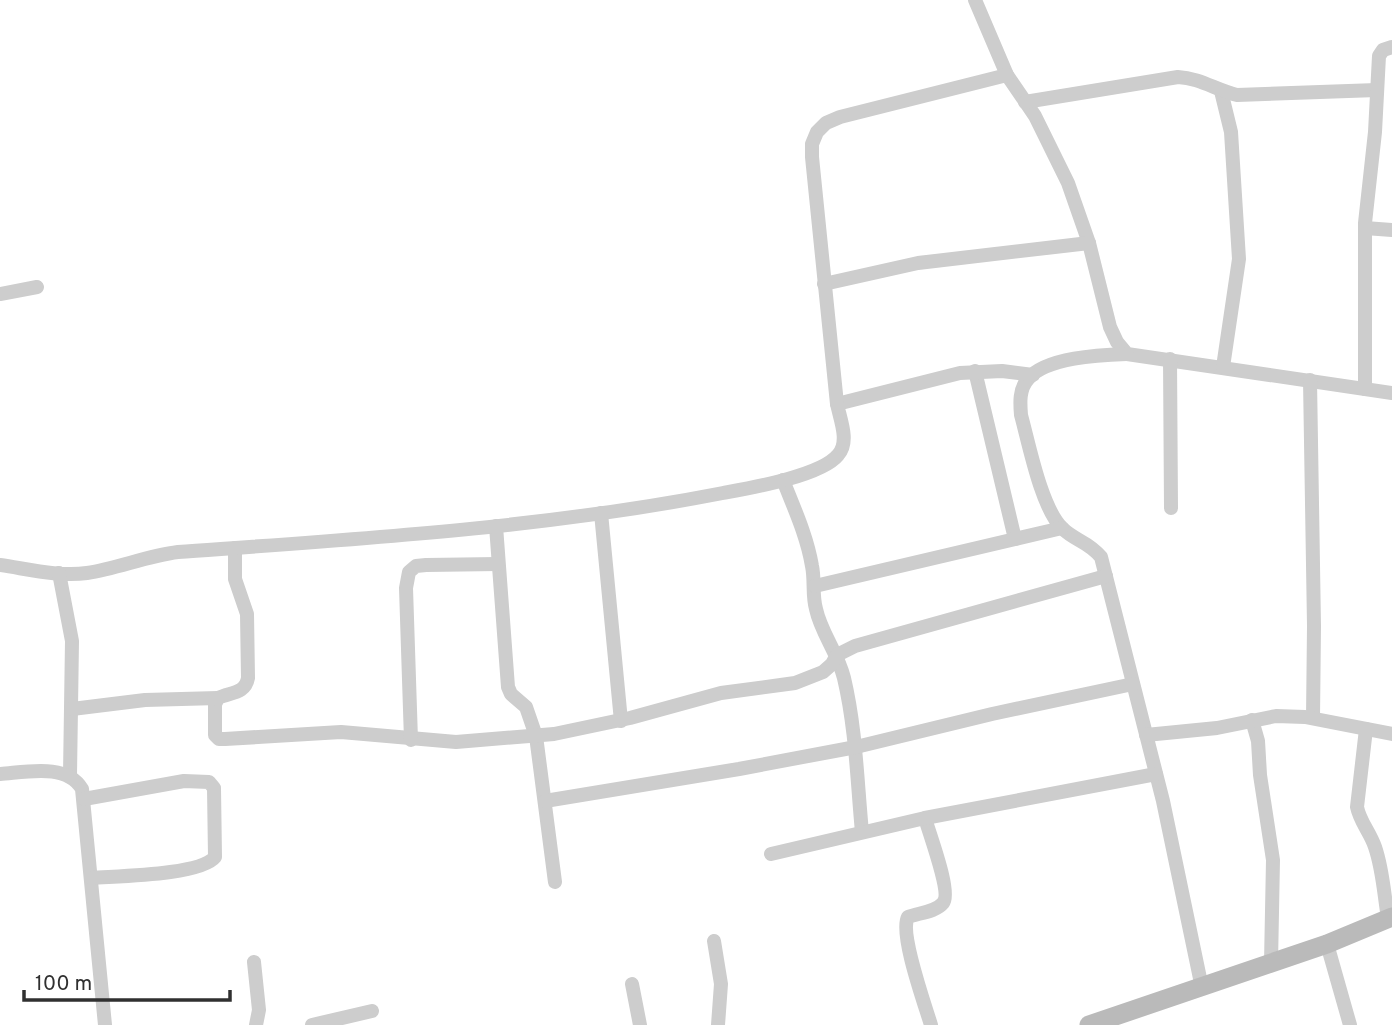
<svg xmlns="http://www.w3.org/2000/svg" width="1392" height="1025" viewBox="0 0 1392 1025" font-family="Overpass,sans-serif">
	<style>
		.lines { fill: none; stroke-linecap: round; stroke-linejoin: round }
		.street { stroke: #cdcdcd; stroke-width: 14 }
		.secondary { stroke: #bababa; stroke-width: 19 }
	</style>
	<rect width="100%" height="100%" fill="#fff"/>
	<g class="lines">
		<!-- street -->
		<g class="street">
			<path d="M 975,0 L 1007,75 L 1035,116 L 1068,183 L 1089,243 L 1110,327 L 1117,342 L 1127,354 L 1392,393"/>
			<path d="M 1221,91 L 1231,132 L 1239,259 L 1223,367"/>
			<path d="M 1025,102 L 1178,77 C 1200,78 1216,90 1237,95 L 1377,90"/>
			<path d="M 1365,228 L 1392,230"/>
			<path d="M 824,284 L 918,263 L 1089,243"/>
			<path d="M 0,294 L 37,287"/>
			<path d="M 1127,354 C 1101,355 1046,357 1028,379 C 1019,389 1020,403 1021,415 C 1029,444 1041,507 1062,528 C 1075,541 1088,541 1101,557 L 1163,801 L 1202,988"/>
			<path d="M 1170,359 L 1171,508"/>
			<path d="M 975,371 L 1015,539"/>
			<path d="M 1310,380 L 1314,626 L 1313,718"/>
			<path d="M 1365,389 L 1365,223 L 1375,132 L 1379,56 L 1383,50 L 1392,47"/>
			<path d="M 837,404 L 960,373 L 1002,371 L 1033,375"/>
			<path d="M 783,480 C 794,508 807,536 812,566 C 815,580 812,595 816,609 C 821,633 838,653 844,678 C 856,729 857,780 862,832"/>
			<path d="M 601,513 L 621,721"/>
			<path d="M 496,526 L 508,687 L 511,694 L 526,707 L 536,736 L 555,882"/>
			<path d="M 235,548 L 235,579 L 247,614 L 248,678 C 245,694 231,692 218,698 L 215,704 L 215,735 L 219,739 L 225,739 L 341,732 L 456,742 L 554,734 L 630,718 L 721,693 L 795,683 L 823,672 L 832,664 L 837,655 L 855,646 L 1106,576"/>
			<path d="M 0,565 C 28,569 59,577 87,573 C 118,568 147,556 178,552 C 360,539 543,528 723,493 C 750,488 821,476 838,455 C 850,442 840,419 837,404 L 812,157 L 812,144 L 817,132 L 826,123 L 840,117 L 1007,75"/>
			<path d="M 59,573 L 72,641 L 70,775"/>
			<path d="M 815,586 L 1062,528"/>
			<path d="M 72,709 L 145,700 L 218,698"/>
			<path d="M 1252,720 L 1258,741 L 1260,775 L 1273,860 L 1271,963"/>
			<path d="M 1366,729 L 1357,807 C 1360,822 1370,832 1375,847 C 1383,870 1384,895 1388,918"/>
			<path d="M 1146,735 L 1217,728 L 1276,716 L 1305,717 L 1392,734"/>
			<path d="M 411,740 L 406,588 L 409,572 L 416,566 L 426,565 L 498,564"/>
			<path d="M 0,774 C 27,772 67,763 82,789 L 105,1025"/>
			<path d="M 84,799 L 184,781 L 209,782 L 214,788 L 215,857 C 201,875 118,876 92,878"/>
			<path d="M 545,801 L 739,769 L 856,747 L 992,714 L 1133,684"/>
			<path d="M 925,818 C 929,833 952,893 943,903 C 936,912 918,913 908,917 C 899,933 925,1005 931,1025"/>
			<path d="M 771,854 L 925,818 L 1156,774"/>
			<path d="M 714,941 L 721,984 L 718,1025"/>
			<path d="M 1327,944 L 1350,1025"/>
			<path d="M 254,962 L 259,1010 L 256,1025"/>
			<path d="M 632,984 L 640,1025"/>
			<path d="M 312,1025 L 372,1011"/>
		</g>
		<!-- secondary -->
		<path class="secondary" d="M 1089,1025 L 1327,944 L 1392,917"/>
	</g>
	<!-- scale -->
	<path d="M24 990v10h206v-10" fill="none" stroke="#303030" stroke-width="3.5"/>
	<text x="35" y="990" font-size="21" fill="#303030" stroke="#ffffff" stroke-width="5" paint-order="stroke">100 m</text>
</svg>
